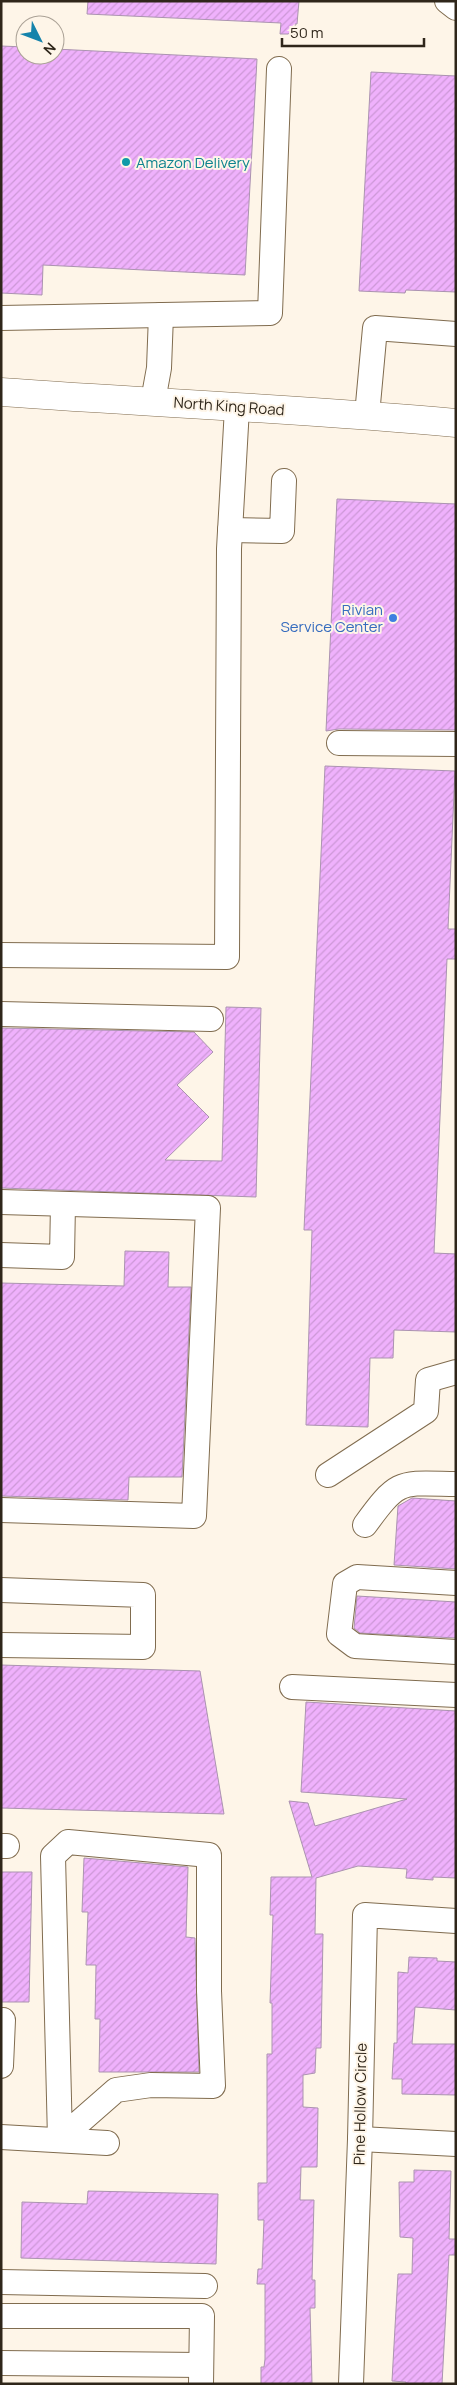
<svg xmlns="http://www.w3.org/2000/svg" width="457" height="2385" viewBox="0 0 457 2385" font-family="Manrope,sans-serif">
	<style>
		.building { fill: url(#building-hatch); stroke: #ab93b0 }
		.lines { fill: none; stroke-linecap: round; stroke-linejoin: round }
		.minor-casing { stroke: #806c4f; stroke-width: 26 }
		.major-casing { stroke: #806c4f; stroke-width: 29 }
		.minor { stroke: #fff; stroke-width: 24 }
		.major { stroke: #fff; stroke-width: 28 }
		.culture-dot { fill: #0f9aa8; stroke: #fef5e8; stroke-width: 2 }
		.shop-dot { fill: #3f7fe0; stroke: #fef5e8; stroke-width: 2 }
		.labels { text-anchor: middle; dominant-baseline: central; stroke-width: 4; stroke-linejoin: round; paint-order: stroke }
		.culture-label { font-size: 15px; fill: #0d838f; stroke: #fef5e8; text-anchor: start }
		.street-label { font-size: 15px; fill: #2f261a; stroke: #fef5e8 }
		.shop-label { font-size: 15px; fill: #366cbe; stroke: #fef5e8; text-anchor: end }
	</style>
	<defs>
		<pattern id="building-hatch" width="6" height="6" patternUnits="userSpaceOnUse" patternTransform="scale(1.25)"><rect width="6" height="6" fill="#efb1fc"/><path d="M-1 1l2-2M0 6l6-6M5 7l2-2" fill="none" stroke="#cd98d7"/></pattern>
	</defs>
	<rect width="100%" height="100%" fill="#fef5e8"/>
	<!-- building -->
	<g class="building">
		<path d="M 88,1 L 299,1 L 297,24 L 295,24 L 295,34 L 280,34 L 281,23 L 87,14 Z"/>
		<path d="M 1,46 L 25,47 L 25,55 L 55,55 L 55,49 L 257,59 L 245,275 L 43,265 L 42,295 L 1,293 Z"/>
		<path d="M 371,72 L 456,76 L 456,292 L 406,290 L 405,293 L 359,291 Z"/>
		<path d="M 337,499 L 456,504 L 456,730 L 339,729 L 326,731 Z"/>
		<path d="M 325,766 L 455,771 L 448,929 L 456,929 L 456,959 L 447,959 L 434,1253 L 456,1254 L 456,1332 L 394,1330 L 393,1358 L 370,1358 L 368,1427 L 306,1425 L 312,1230 L 304,1230 Z"/>
		<path d="M 226,1007 L 261,1008 L 256,1197 L 1,1188 L 1,1028 L 194,1032 L 213,1052 L 177,1085 L 209,1117 L 165,1160 L 222,1161 Z"/>
		<path d="M 125,1251 L 169,1252 L 168,1287 L 191,1287 L 182,1477 L 129,1477 L 128,1500 L 1,1496 L 1,1283 L 124,1286 Z"/>
		<path d="M 412,1498 L 456,1501 L 456,1569 L 394,1565 L 398,1506 Z"/>
		<path d="M 357,1596 L 456,1602 L 456,1638 L 360,1633 L 354,1628 Z"/>
		<path d="M 1,1665 L 200,1671 L 224,1814 L 1,1808 Z"/>
		<path d="M 306,1702 L 456,1711 L 456,1878 L 433,1877 L 433,1880 L 406,1878 L 407,1869 L 358,1866 L 316,1878 L 315,1934 L 323,1934 L 321,2048 L 316,2048 L 315,2073 L 303,2075 L 303,2107 L 318,2108 L 317,2167 L 301,2167 L 300,2200 L 314,2200 L 312,2280 L 315,2280 L 315,2308 L 310,2308 L 312,2383 L 261,2384 L 261,2367 L 264,2367 L 265,2359 L 265,2284 L 257,2284 L 258,2269 L 262,2269 L 264,2220 L 258,2220 L 258,2183 L 267,2183 L 267,2054 L 272,2054 L 272,2003 L 270,2003 L 273,1915 L 270,1915 L 271,1877 L 312,1877 L 289,1801 L 308,1803 L 315,1826 L 407,1799 L 301,1792 Z"/>
		<path d="M 84,1858 L 188,1867 L 186,1937 L 195,1938 L 199,2072 L 99,2072 L 100,2019 L 95,2019 L 96,1965 L 86,1965 L 88,1912 L 82,1912 Z"/>
		<path d="M 1,1872 L 32,1872 L 29,2002 L 1,2002 Z"/>
		<path d="M 409,1957 L 437,1958 L 437,1961 L 456,1962 L 456,2010 L 415,2007 L 412,2044 L 456,2044 L 456,2095 L 402,2094 L 402,2079 L 392,2079 L 394,2043 L 397,2043 L 398,1972 L 408,1973 Z"/>
		<path d="M 414,2170 L 451,2171 L 449,2239 L 456,2239 L 456,2255 L 449,2255 L 442,2384 L 406,2384 L 406,2382 L 392,2381 L 398,2274 L 412,2274 L 413,2238 L 400,2237 L 399,2182 L 414,2182 Z"/>
		<path d="M 88,2191 L 218,2194 L 216,2264 L 21,2258 L 22,2202 L 87,2204 Z"/>
	</g>
	<g class="lines">
		<defs>
			<g id="minor">
				<path d="M 447,1 L 456,8"/>
				<path d="M 1,318 L 270,313 L 279,69"/>
				<path d="M 153,401 L 159,368 L 161,315"/>
				<path d="M 367,415 L 375,328 L 456,334"/>
				<path d="M 230,530 L 282,531 L 284,481"/>
				<path d="M 339,743 L 456,744"/>
				<path d="M 1,955 L 227,957 L 229,549 L 237,408"/>
				<path d="M 1,1014 L 211,1019"/>
				<path d="M 1,1202 L 208,1208 L 194,1516 L 1,1510"/>
				<path d="M 1,1255 L 62,1257 L 63,1204"/>
				<path d="M 328,1475 L 426,1411 L 428,1380 L 456,1372"/>
				<path d="M 365,1525 C 399,1478 400,1483 456,1484"/>
				<path d="M 456,1583 L 357,1577 L 345,1584 L 339,1634 L 355,1646 L 456,1652"/>
				<path d="M 1,1590 L 143,1595 L 143,1647 L 1,1645"/>
				<path d="M 292,1687 L 456,1695"/>
				<path d="M 68,1842 L 209,1855 L 209,1991 L 213,2086 L 151,2085 L 116,2090 L 60,2139 L 53,1856 Z"/>
				<path d="M 1,1846 L 7,1846"/>
				<path d="M 1,2066 L 3,2020"/>
				<path d="M 1,2137 L 107,2143"/>
				<path d="M 360,2139 L 456,2144"/>
				<path d="M 1,2282 L 205,2286"/>
				<path d="M 1,2316 L 202,2316 L 201,2384"/>
				<path d="M 1,2363 L 201,2365"/>
				<path d="M 351,2384 L 360,2139 L 365,1915 L 456,1921"/>
			</g>
			<path id="major" d="M 1,392 C 153,403 305,409 456,423"/>
		</defs>
		<!-- minor casing -->
		<use href="#minor" class="minor-casing"/>
		<!-- major casing -->
		<use href="#major" class="major-casing"/>
		<!-- minor -->
		<use href="#minor" class="minor"/>
		<!-- major -->
		<use href="#major" class="major"/>
	</g>
	<!-- markers -->
	<circle class="culture-dot" cx="126" cy="162" r="5"/>
	<circle class="shop-dot" cx="393" cy="618" r="5"/>
	<g class="labels">
		<!-- culture labels -->
		<g class="culture-label">
			<text x="136" y="162">Amazon Delivery</text>
		</g>
		<!-- street labels -->
		<g class="street-label">
			<text transform="translate(229 406) rotate(4)">North King Road</text>
			<text transform="translate(360 2104) rotate(-89)">Pine Hollow Circle</text>
		</g>
		<!-- shop labels -->
		<g class="shop-label">
			<text x="383" y="609">Rivian<tspan x="383" dy="17">Service Center</tspan></text>
		</g>
	</g>
	<!-- border -->
	<rect width="457" height="2385" fill="none" stroke="#2f261a" stroke-width="5"/>
	<!-- north arrow -->
	<g transform="translate(40 40) rotate(132)"><circle r="24" fill="#fef5e8" stroke="#aba296"/>
	<path d="M0-4L9 19L0 12L-9 19Z" fill="#1583ab"/>
	<text y="-8" font-size="14" font-weight="bold" text-anchor="middle" fill="#2f261a">N</text>
	</g>
	<!-- scale -->
	<path d="M282 38v8h142v-8" fill="none" stroke="#2f261a" stroke-width="2.5"/>
	<text x="290" y="38" font-size="15" fill="#2f261a" stroke="#fef5e8" stroke-width="4" paint-order="stroke">50 m</text>
</svg>
